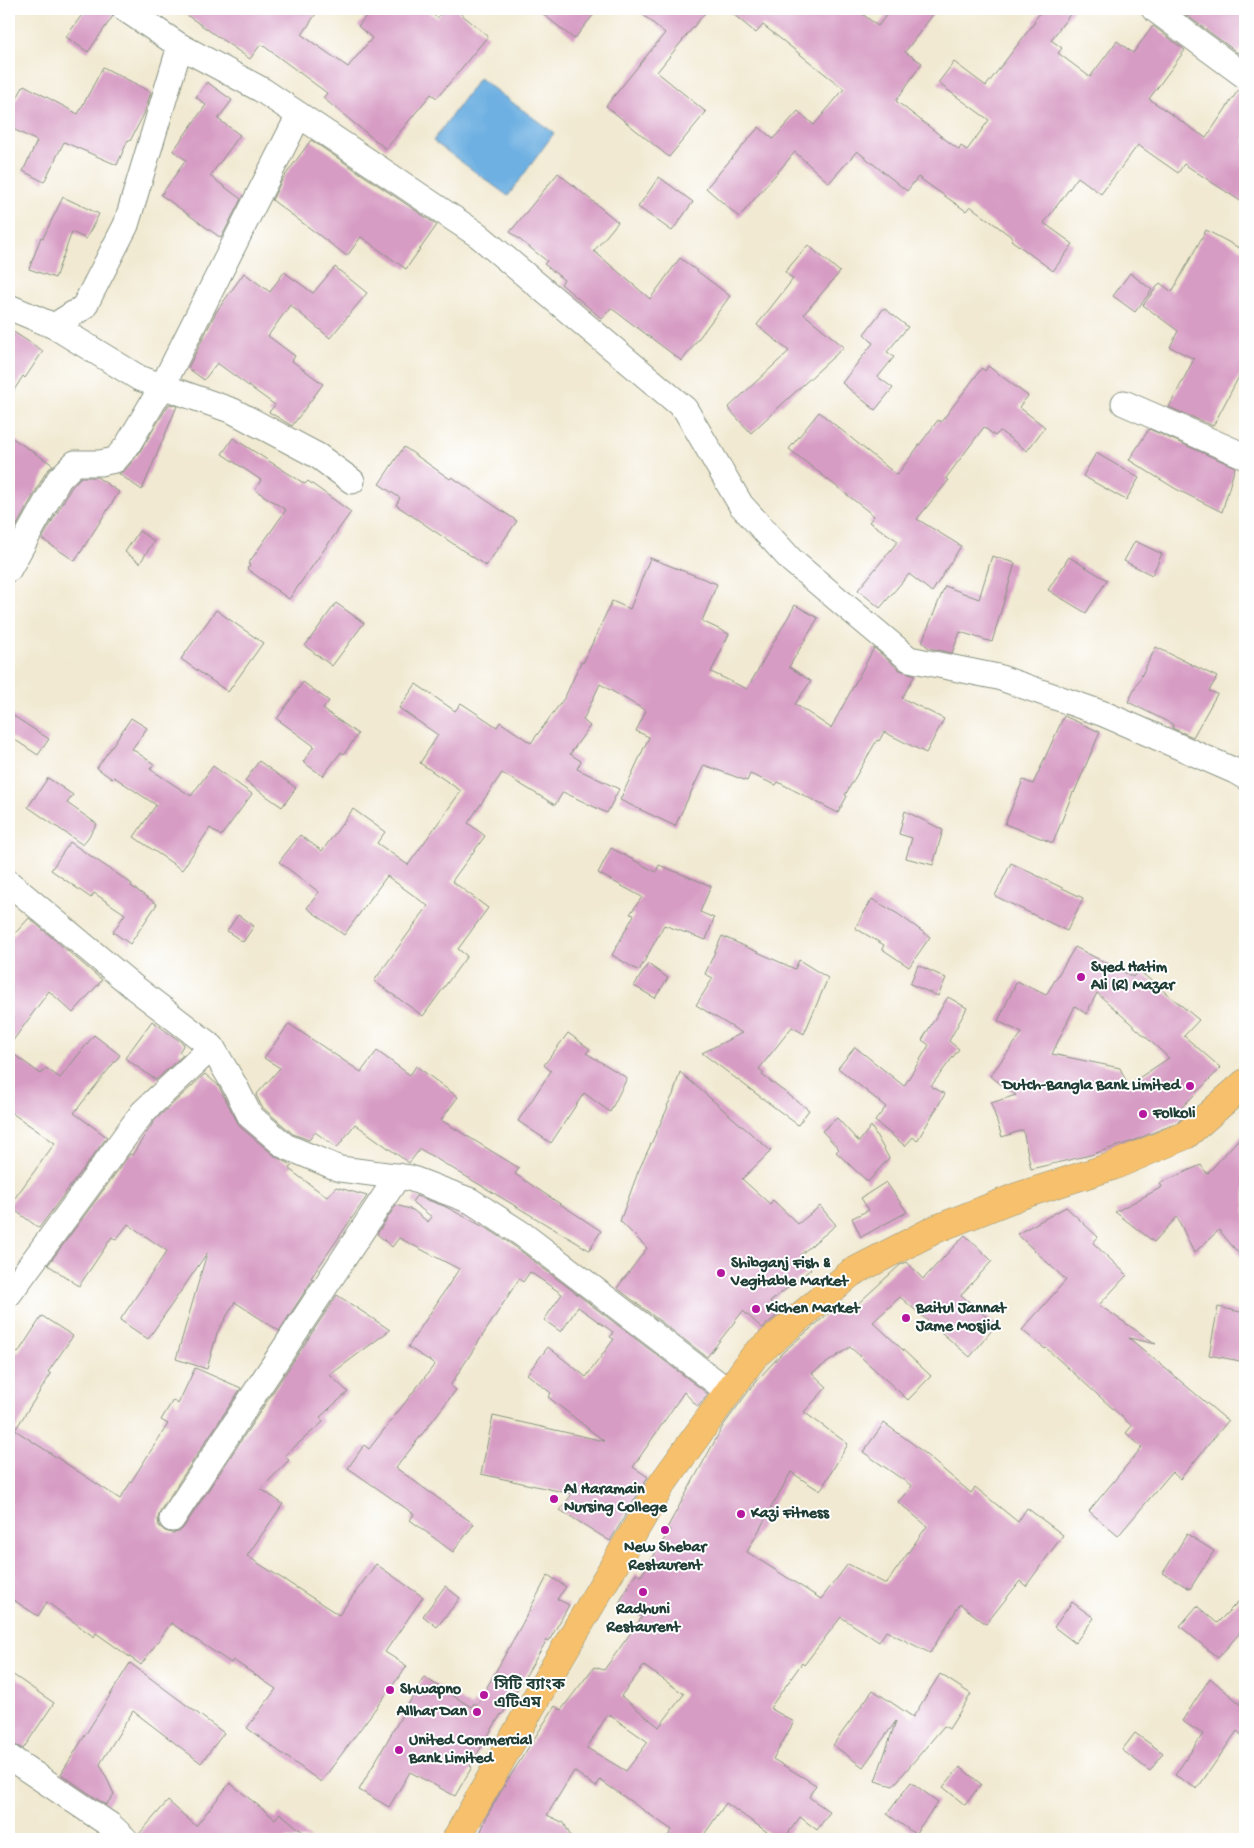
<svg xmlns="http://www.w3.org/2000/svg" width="1254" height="1848" viewBox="0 0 1254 1848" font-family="'Gochi Hand','Noto Sans Bengali',sans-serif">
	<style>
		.water { fill: #6eb0e2; stroke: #46768b }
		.building { fill: #d79cc4; fill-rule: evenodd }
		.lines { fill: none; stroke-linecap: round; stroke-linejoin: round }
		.minor-casing { stroke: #889382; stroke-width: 27 }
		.trunk-casing { stroke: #889382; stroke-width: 29 }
		.minor { stroke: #fff; stroke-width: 25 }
		.trunk { stroke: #f7c06c; stroke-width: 28 }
		.poi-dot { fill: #b5179e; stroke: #fff; stroke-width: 2 }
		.labels { text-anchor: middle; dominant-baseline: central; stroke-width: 4; stroke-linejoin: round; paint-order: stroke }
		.poi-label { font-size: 16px; font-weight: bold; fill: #1f3d34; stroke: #fff; text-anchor: start }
	</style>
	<rect width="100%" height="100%" fill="#fff"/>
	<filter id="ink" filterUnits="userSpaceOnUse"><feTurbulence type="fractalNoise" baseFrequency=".02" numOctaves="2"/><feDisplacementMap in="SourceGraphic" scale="10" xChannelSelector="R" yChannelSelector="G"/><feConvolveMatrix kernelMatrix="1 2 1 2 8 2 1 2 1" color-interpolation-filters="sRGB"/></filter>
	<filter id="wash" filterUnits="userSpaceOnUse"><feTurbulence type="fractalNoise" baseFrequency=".0096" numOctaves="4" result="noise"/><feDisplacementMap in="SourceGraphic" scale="20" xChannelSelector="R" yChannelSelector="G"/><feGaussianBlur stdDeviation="1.12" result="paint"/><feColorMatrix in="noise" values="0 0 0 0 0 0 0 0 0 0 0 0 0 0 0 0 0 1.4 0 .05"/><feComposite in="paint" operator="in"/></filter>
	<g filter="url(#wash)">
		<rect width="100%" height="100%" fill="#f1e9d1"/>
		<!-- water -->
		<path class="water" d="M 479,78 L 554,133 L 508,196 L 433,141 Z"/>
		<g id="blocks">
			<!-- building -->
			<g class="building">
				<path d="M 86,9 L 111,9 L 113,16 L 88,52 L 66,37 Z"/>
				<path d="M 178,9 L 319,9 L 302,35 L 348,67 L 372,38 L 358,26 L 372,9 L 426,9 L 437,18 L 444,9 L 455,9 L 488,36 L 437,98 L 431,94 L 386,149 L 323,98 L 327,93 L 261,44 L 250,59 Z"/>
				<path d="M 537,9 L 598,9 L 574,39 Z"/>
				<path d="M 636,9 L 708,9 L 657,72 L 706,112 L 669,157 L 606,106 L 665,33 Z"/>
				<path d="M 727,9 L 856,9 L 878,26 L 891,9 L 937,9 L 905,52 L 922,63 L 896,101 L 959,150 L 961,146 L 967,150 L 989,120 L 938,83 L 954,62 L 986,86 L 1035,22 L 1034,21 L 1043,9 L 1074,9 L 1051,40 L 1062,48 L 1058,53 L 1090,77 L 1117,41 L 1133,53 L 1153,26 L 1185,50 L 1149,99 L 1206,138 L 1239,89 L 1245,90 L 1245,204 L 1184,164 L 1178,173 L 1138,145 L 1101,194 L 1078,177 L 1044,223 L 1073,244 L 1053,271 L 1011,240 L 1013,238 L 970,206 L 966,211 L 918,177 L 907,191 L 857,151 L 829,183 L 795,152 L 739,217 L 706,188 L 759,127 L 773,139 L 798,111 L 814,125 L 844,89 L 763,25 L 756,33 Z"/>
				<path d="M 1178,9 L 1245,9 L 1245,43 L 1238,53 Z"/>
				<path d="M 103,67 L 151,92 L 144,114 L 130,141 L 128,140 L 117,165 L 64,142 L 44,182 L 23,171 L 37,141 L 9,127 L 9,113 L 24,85 L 78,114 Z"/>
				<path d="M 207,82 L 232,100 L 218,119 L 240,135 L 210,176 L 241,199 L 221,238 L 161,195 L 186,160 L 173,151 L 206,105 L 196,97 Z"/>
				<path d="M 311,140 L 437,225 L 406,269 L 361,237 L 347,256 L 272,200 L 282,180 Z"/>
				<path d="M 558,173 L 618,222 L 594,251 L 650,299 L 680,258 L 730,296 L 682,361 L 611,308 L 602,319 L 561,284 L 564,280 L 544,264 L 547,261 L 510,232 Z"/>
				<path d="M 659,177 L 693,202 L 672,231 L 638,207 Z"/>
				<path d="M 63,197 L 99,214 L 86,239 L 72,232 L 55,278 L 29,269 L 41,237 L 43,238 Z"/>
				<path d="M 1206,230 L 1245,251 L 1245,365 L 1213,426 L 1169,407 L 1194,359 L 1170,347 L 1178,331 L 1143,305 L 1160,283 L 1172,292 Z"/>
				<path d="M 808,245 L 840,272 L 804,314 L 844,347 L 751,433 L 728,408 L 789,351 L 757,325 L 793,279 L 785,272 Z"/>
				<path d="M 335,267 L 367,293 L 330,338 L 290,305 L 268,336 L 295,356 L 292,361 L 323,384 L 292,426 L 269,412 L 275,405 L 217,363 L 204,380 L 188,368 L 216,312 L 244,273 L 270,292 L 284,272 L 313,293 Z"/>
				<path d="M 1130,273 L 1152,290 L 1135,312 L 1113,296 Z"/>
				<path d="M 884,308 L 908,327 L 887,352 L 894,357 L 878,377 L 893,388 L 875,410 L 842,383 L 873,343 L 864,334 Z"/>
				<path d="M 9,329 L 43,351 L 25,378 L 23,376 L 9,398 Z"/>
				<path d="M 988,366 L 1028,396 L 1019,407 L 1045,427 L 1027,451 L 1000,431 L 995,436 L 984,427 L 946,478 L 949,480 L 917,519 L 961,546 L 932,592 L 909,574 L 880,608 L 858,590 L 898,541 L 869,522 L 874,516 L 789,449 L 819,412 L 897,475 L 938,420 L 941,422 L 982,368 L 985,371 Z"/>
				<path d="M 169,404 L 177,406 L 142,490 L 119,474 L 126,469 L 139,453 Z"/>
				<path d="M 1149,429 L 1235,467 L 1222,512 L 1176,489 L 1129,460 Z"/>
				<path d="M 9,436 L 53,465 L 46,472 L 9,540 Z"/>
				<path d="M 233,438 L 305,484 L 308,481 L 351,512 L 289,599 L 247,569 L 250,565 L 248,564 L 286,510 L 255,490 L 261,480 L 222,454 Z"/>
				<path d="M 404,447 L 450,479 L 452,477 L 517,521 L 486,566 L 396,505 L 400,498 L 379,484 Z"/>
				<path d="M 1096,453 L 1139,478 L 1126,500 L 1083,476 Z"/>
				<path d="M 81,477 L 97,477 L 119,492 L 75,561 L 42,539 L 71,488 Z"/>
				<path d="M 139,531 L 154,541 L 140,563 L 125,552 Z"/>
				<path d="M 1135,541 L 1162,554 L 1152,575 L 1124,561 Z"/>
				<path d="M 992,556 L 1015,563 L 992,642 L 960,632 L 952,653 L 929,648 L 922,642 L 945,586 L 979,599 Z"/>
				<path d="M 1069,557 L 1107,580 L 1086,613 L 1048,590 Z"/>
				<path d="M 650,558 L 717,584 L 702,621 L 729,634 L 711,672 L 747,689 L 795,605 L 818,618 L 789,667 L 811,681 L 795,704 L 831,728 L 874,648 L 900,670 L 915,675 L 902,698 L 944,719 L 926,753 L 884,732 L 879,741 L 877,740 L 845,795 L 847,796 L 838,813 L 778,782 L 776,785 L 750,774 L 747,781 L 704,765 L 675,826 L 620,800 L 649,737 L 636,731 L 646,711 L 600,684 L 583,720 L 590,726 L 570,754 L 581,761 L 577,769 L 619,789 L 607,813 L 563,792 L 555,805 L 502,773 L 468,823 L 485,836 L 452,881 L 488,908 L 458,949 L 467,956 L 423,1016 L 374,981 L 428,906 L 387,876 L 344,935 L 307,908 L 319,892 L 279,862 L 300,835 L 322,851 L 353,809 L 385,832 L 377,843 L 408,865 L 461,791 L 420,763 L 438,735 L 399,708 L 416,684 L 455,711 L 461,703 L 497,727 L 500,722 L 531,743 L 565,697 L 581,662 L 583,663 L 612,601 L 630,609 Z"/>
				<path d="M 336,603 L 364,623 L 332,666 L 305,646 Z"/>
				<path d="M 216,610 L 263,643 L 228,692 L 181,659 Z"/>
				<path d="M 1156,647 L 1217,677 L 1209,691 L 1217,694 L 1193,737 L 1172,728 L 1174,725 L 1128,702 Z"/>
				<path d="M 303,682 L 329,701 L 323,709 L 358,734 L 344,754 L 341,752 L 323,776 L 303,762 L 314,746 L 277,719 Z"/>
				<path d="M 9,713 L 49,739 L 38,755 L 9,736 Z"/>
				<path d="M 1064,716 L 1100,732 L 1074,793 L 1073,792 L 1053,843 L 1005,824 L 1023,780 L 1033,784 Z"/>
				<path d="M 131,718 L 147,728 L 132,749 L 154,764 L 150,769 L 191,796 L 213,766 L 252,794 L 221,836 L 210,828 L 182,870 L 134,837 L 156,805 L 114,777 L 112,779 L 97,768 Z"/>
				<path d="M 259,761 L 296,788 L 282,807 L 245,781 Z"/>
				<path d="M 48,778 L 73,795 L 67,803 L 97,824 L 83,845 L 28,807 Z"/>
				<path d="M 905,811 L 943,830 L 933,865 L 906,858 L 912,838 L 899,834 Z"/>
				<path d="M 70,842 L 132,884 L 131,886 L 157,904 L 130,944 L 113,932 L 125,914 L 94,893 L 91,898 L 51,870 Z"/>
				<path d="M 611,848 L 656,872 L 659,865 L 711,886 L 700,912 L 714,918 L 706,940 L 664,925 L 639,971 L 612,955 L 634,915 L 630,914 L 642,897 L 598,873 Z"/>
				<path d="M 1011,863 L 1083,898 L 1067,931 L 995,896 Z"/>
				<path d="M 872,899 L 898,914 L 930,937 L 909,967 L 882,949 L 884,945 L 855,928 Z"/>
				<path d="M 238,915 L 254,926 L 243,942 L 227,931 Z"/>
				<path d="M 29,918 L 102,980 L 73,1013 L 49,991 L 9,1046 L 9,940 Z"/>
				<path d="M 722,936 L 795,969 L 799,960 L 828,978 L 804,1034 L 792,1027 L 759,1069 L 764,1073 L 762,1075 L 809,1110 L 798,1125 L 702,1053 L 742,1033 L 696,1005 L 713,978 L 705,974 Z"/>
				<path d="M 1075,947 L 1133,977 L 1138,970 L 1199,1020 L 1184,1036 L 1221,1068 L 1178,1111 L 1182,1118 L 1178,1122 L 1133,1141 L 1090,1155 L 1031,1169 L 1023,1130 L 1002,1137 L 991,1103 L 1016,1095 L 990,1076 L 1022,1033 L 998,1021 L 1017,981 L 1046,995 ZM 1097,993 L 1169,1058 L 1128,1085 L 1120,1068 L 1052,1054 L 1075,1006 L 1086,1014 Z"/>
				<path d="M 648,964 L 668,978 L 655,998 L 634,986 Z"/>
				<path d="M 918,965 L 946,978 L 938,996 L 910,984 Z"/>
				<path d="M 948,997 L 967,1008 L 949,1041 L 959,1049 L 931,1086 L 945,1094 L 917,1141 L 913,1137 L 905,1146 L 875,1121 L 886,1107 L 838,1068 L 855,1047 L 904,1086 L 929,1045 L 922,1040 Z"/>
				<path d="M 152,1021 L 184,1044 L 179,1052 L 183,1055 L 156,1080 L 125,1058 Z"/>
				<path d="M 289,1024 L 361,1072 L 377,1051 L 410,1075 L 416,1066 L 458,1097 L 441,1120 L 519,1168 L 515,1174 L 601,1231 L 589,1250 L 420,1149 L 409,1163 L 355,1124 L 337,1148 L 315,1132 L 309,1140 L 293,1134 L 262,1107 L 256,1095 L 280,1068 L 264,1058 Z"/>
				<path d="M 568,1033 L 590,1049 L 586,1053 L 627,1078 L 610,1112 L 584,1093 L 551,1143 L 518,1121 L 551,1071 L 544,1065 Z"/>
				<path d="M 94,1035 L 120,1055 L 74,1113 L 107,1137 L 39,1228 L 9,1206 L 55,1143 L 9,1111 L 9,1051 L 41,1074 L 46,1068 L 60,1078 Z"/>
				<path d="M 680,1072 L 771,1151 L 742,1179 L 770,1204 L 773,1200 L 798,1224 L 820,1206 L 836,1225 L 800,1255 L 811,1269 L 770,1302 L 781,1312 L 762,1328 L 743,1311 L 707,1357 L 617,1288 L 647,1248 L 620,1221 L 638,1172 L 668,1107 L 667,1106 L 673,1095 Z"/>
				<path d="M 205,1074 L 218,1085 L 240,1127 L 276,1157 L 292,1165 L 289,1169 L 327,1197 L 336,1187 L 367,1196 L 311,1278 L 313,1279 L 279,1331 L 235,1302 L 217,1333 L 207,1369 L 176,1359 L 207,1253 L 148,1339 L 120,1320 L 167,1251 L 128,1224 L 116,1240 L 112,1237 L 79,1286 L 48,1265 L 130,1154 L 132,1155 L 155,1120 Z"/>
				<path d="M 837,1118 L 859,1142 L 871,1126 L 889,1158 L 868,1182 L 836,1152 L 839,1149 L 822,1131 Z"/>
				<path d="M 1245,1132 L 1245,1261 L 1219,1230 L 1194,1253 L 1177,1217 L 1154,1242 L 1115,1212 L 1162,1187 L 1160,1183 L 1201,1165 L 1207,1174 Z"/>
				<path d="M 886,1182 L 907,1212 L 861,1237 L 852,1218 L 869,1210 L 861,1198 Z"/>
				<path d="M 416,1196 L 444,1206 L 488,1229 L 514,1246 L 708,1394 L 698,1407 L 684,1392 L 633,1467 L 648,1477 L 610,1541 L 560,1510 L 572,1494 L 481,1474 L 493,1416 L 604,1441 L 548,1397 L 551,1393 L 527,1374 L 548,1347 L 586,1377 L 614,1339 L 610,1337 L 613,1332 L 578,1307 L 561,1332 L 544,1320 L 562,1294 L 530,1272 L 523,1282 L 519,1279 L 450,1386 L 456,1390 L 396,1468 L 474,1524 L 453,1552 L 410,1520 L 414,1514 L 348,1468 L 364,1445 L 369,1449 L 435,1364 L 408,1347 L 459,1269 L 399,1238 L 392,1247 L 377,1234 L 396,1205 L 413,1210 L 428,1222 L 432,1217 L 412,1202 Z"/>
				<path d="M 1066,1207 L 1098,1237 L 1093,1243 L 1127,1275 L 1099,1305 L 1156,1344 L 1129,1338 L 1228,1421 L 1180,1479 L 1172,1472 L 1118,1536 L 1089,1511 L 1142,1447 L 1126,1433 L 1132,1426 L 1046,1348 L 1045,1349 L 1022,1330 L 1066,1280 L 1017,1234 Z"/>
				<path d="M 965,1235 L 992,1261 L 961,1295 L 996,1325 L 970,1357 L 900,1297 L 873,1322 L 931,1376 L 908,1400 L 850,1347 L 812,1373 L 827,1387 L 804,1412 L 848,1444 L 820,1491 L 791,1472 L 747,1552 L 821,1599 L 848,1564 L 886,1584 L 927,1526 L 898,1502 L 912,1486 L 863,1452 L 884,1423 L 912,1443 L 971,1493 L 975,1487 L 1018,1522 L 1027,1508 L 1063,1535 L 1026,1586 L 1020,1581 L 986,1624 L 960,1604 L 930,1653 L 886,1631 L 879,1642 L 841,1617 L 804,1665 L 802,1663 L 770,1708 L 794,1722 L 773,1759 L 816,1785 L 809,1797 L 830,1812 L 817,1830 L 800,1817 L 784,1839 L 777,1839 L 726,1803 L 701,1839 L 666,1839 L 672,1830 L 600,1780 L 596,1787 L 574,1771 L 547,1815 L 564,1823 L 572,1839 L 478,1839 L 487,1816 L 507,1781 L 555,1706 L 561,1710 L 594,1667 L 604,1670 L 642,1617 L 619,1603 L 636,1573 L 641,1576 L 670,1530 L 667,1528 L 723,1426 L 759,1377 L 760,1377 L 783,1352 L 829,1313 L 843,1303 L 851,1310 L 900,1265 L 907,1262 L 923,1279 ZM 644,1666 L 684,1694 L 659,1727 L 621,1696 ZM 608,1714 L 648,1742 L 626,1771 L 587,1748 Z"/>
				<path d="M 337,1295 L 390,1330 L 330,1375 L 348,1392 L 320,1417 L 323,1422 L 284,1456 L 289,1460 L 261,1489 L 283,1504 L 247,1556 L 339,1615 L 376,1564 L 423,1597 L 385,1652 L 407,1666 L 321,1782 L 247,1728 L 276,1689 L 233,1660 L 231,1663 L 171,1623 L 141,1665 L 96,1633 L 94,1637 L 47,1602 L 38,1616 L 9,1597 L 9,1347 L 18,1353 L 42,1316 L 73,1336 L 48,1372 L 51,1374 L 15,1430 L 120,1499 L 168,1424 L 161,1420 L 173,1400 L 178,1404 L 195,1368 L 241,1388 L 160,1511 L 158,1519 L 159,1526 L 165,1531 L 172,1533 L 179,1532 L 184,1527 Z"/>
				<path d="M 1218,1307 L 1245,1313 L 1245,1362 L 1209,1355 Z"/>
				<path d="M 1187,1534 L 1214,1551 L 1190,1589 L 1163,1573 Z"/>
				<path d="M 548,1575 L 566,1587 L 557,1599 L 569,1605 L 549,1641 L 547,1640 L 502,1715 L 501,1714 L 470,1766 L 472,1767 L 455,1796 L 410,1772 L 389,1807 L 359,1790 L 424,1677 L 471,1707 L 474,1703 L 477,1705 L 521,1626 Z"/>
				<path d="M 445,1586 L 460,1598 L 437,1627 L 423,1616 Z"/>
				<path d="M 1245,1595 L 1245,1627 L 1218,1658 L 1180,1626 L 1197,1606 L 1217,1623 Z"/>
				<path d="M 1072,1602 L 1094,1618 L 1075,1643 L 1054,1627 Z"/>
				<path d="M 130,1663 L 224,1733 L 201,1763 L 133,1711 L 100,1764 L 114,1794 L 106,1805 L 61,1774 Z"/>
				<path d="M 9,1672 L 54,1703 L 23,1749 L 9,1742 Z"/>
				<path d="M 940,1674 L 971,1694 L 949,1729 L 944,1726 L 893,1786 L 875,1781 L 896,1721 L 863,1767 L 833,1745 L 873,1690 L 913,1717 Z"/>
				<path d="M 1210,1678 L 1245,1708 L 1245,1738 L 1237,1731 L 1197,1789 L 1175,1775 L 1203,1734 L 1182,1721 Z"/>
				<path d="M 1135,1733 L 1163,1753 L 1150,1771 L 1122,1750 Z"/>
				<path d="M 960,1767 L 981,1784 L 965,1805 L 943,1787 Z"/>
				<path d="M 911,1782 L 938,1802 L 915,1834 L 887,1814 Z"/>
				<path d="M 230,1783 L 275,1819 L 280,1813 L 311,1839 L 139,1839 L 139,1834 L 168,1801 L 196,1826 Z"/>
			</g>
		</g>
	</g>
	<g filter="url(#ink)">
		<use href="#blocks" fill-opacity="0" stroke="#889382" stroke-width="1"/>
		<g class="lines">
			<defs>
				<g id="minor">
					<path d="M 125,9 L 180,46 L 262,90 L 478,235 L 685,409 L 741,505 L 792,561 L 909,659 L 998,677 L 1104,714 L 1235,771 L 1245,777"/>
					<path d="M 1154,9 L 1245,76"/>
					<path d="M 9,307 L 54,326 L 139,378 L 233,411 L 318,456 L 352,481"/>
					<path d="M 54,326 L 84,307 L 126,225 L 180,46"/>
					<path d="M 1124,403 L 1245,456"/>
					<path d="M 9,569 L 59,479 L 75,463 L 100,463 L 115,460 L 127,446 L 162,387 L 299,115"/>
					<path d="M 9,883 L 135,988 L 212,1047 L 235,1086 L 250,1116 L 285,1146 L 340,1169 L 410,1178 L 471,1201 L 522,1234 L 729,1392"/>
					<path d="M 9,1294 L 143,1112 L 212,1047"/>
					<path d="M 172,1519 L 398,1176"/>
					<path d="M 9,1757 L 110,1825 L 125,1839"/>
				</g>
				<path id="trunk" d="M 456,1839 L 543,1686 L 662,1484 L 755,1355 L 851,1273 L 936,1229 L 1019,1196 L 1113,1166 L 1186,1135 L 1245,1083"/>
			</defs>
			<!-- minor casing -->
			<use href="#minor" class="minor-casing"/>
			<!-- trunk casing -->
			<use href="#trunk" class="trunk-casing"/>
			<!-- minor -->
			<use href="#minor" class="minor"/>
			<!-- trunk -->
			<use href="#trunk" class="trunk"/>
		</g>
	</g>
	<!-- markers -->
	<g class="poi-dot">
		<circle cx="1081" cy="977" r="5"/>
		<circle cx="1190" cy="1086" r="5"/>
		<circle cx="1143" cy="1114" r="5"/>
		<circle cx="721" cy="1273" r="5"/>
		<circle cx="756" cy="1309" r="5"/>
		<circle cx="906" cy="1318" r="5"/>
		<circle cx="554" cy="1499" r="5"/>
		<circle cx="741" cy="1514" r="5"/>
		<circle cx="665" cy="1530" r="5"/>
		<circle cx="643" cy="1592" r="5"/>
		<circle cx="390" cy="1690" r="5"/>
		<circle cx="484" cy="1695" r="5"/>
		<circle cx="477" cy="1712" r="5"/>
		<circle cx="399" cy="1750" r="5"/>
	</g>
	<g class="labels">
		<!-- poi labels -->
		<g class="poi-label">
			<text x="1091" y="968">Syed Hatim<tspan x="1091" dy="18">Ali (R) Mazar</tspan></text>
			<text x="1180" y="1086" text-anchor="end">Dutch-Bangla Bank Limited</text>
			<text x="1153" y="1114">Folkoli</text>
			<text x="731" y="1264">Shibganj Fish &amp;<tspan x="731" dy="18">Vegitable Market</tspan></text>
			<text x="766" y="1309">Kichen Market</text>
			<text x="916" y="1309">Baitul Jannat<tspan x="916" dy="18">Jame Mosjid</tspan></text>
			<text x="564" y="1490">Al Haramain<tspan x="564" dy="18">Nursing College</tspan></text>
			<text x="751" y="1514">Kazi Fitness</text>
			<text x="665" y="1548" text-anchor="middle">New Shebar<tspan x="665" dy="18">Restaurent</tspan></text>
			<text x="643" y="1610" text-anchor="middle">Radhuni<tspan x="643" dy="18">Restaurent</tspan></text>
			<text x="494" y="1686">সিটি ব্যাংক<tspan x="494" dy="18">এটিএম</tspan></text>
			<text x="400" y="1690">Shwapno</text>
			<text x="467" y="1712" text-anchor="end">Allhar Dan</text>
			<text x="409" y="1741">United Commercial<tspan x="409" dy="18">Bank Limited</tspan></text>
		</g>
	</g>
	<!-- margin -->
	<rect width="1254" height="1848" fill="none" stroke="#fff" stroke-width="30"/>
</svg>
